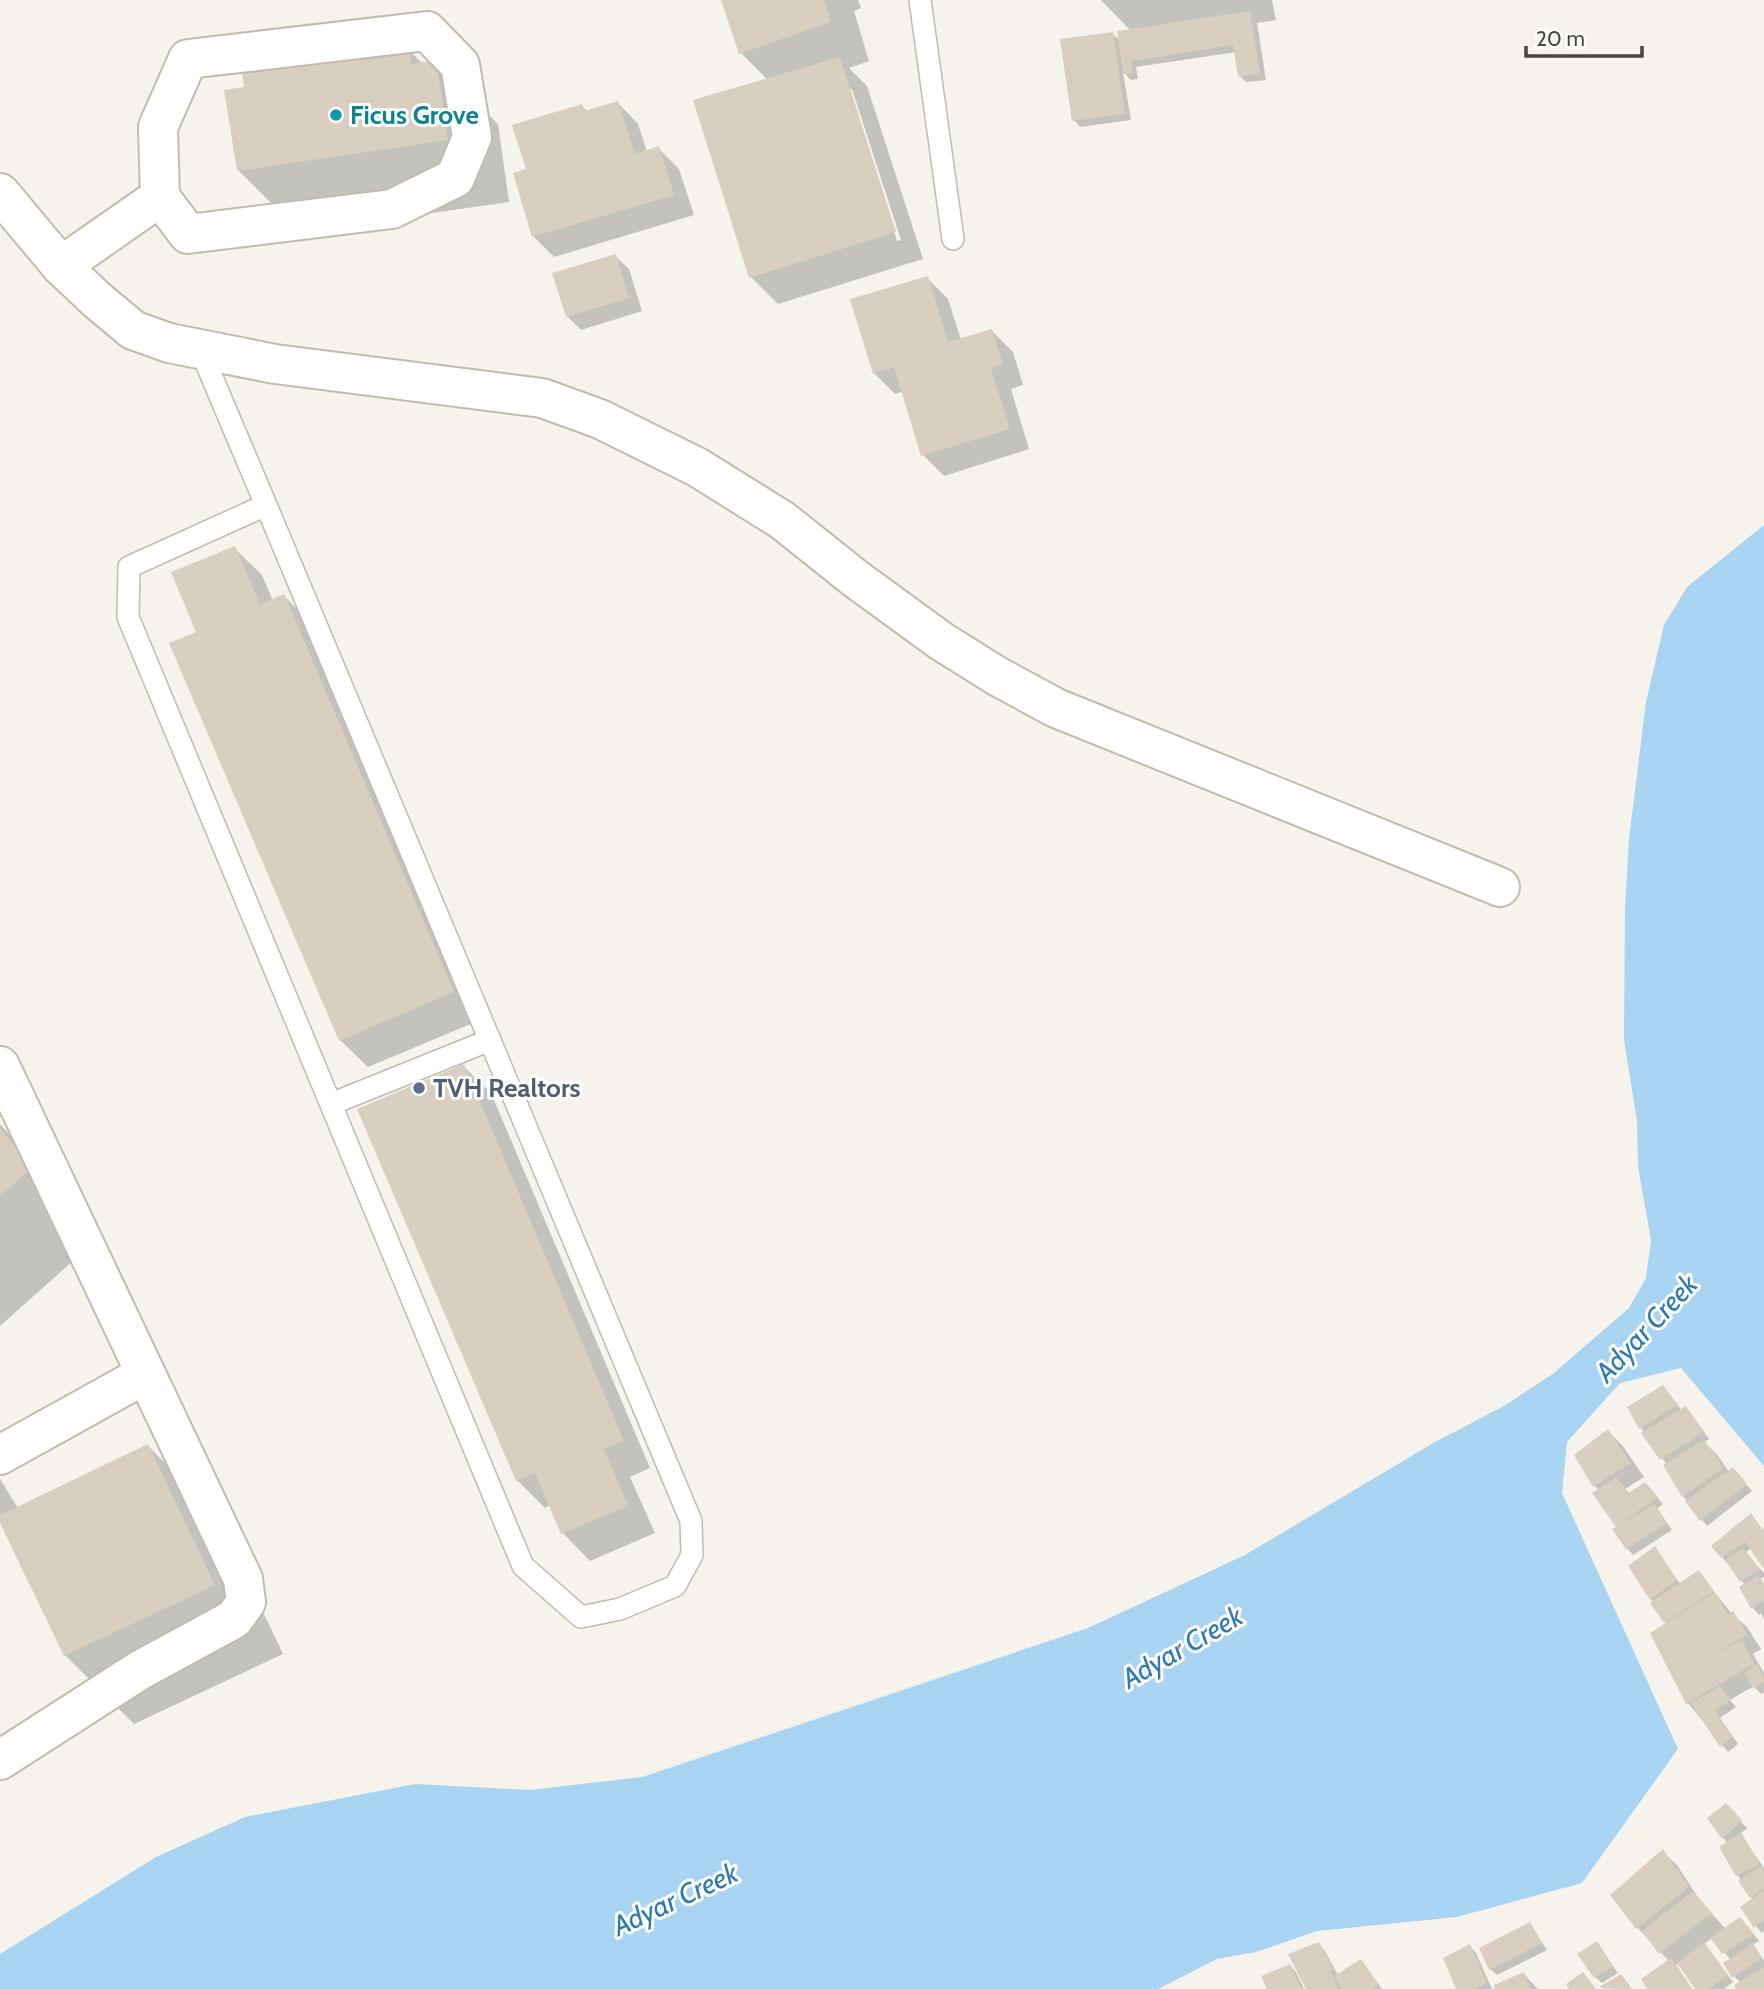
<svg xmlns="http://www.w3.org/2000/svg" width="1764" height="1989" viewBox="0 0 1764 1989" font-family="Cabin,sans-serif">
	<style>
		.water { fill: #a9d4f2 }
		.shadow { fill: #0003; fill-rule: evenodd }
		.building { fill: #d8cfc1 }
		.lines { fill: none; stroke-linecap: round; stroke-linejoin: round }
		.service-casing { stroke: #c2bbae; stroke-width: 24 }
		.minor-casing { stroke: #c2bbae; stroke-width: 42 }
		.service { stroke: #fff; stroke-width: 21 }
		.minor { stroke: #fff; stroke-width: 38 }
		.culture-dot { fill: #0f9aa8; stroke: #fff; stroke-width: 2.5 }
		.service-dot { fill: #5c6f8a; stroke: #fff; stroke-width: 2.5 }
		.labels { text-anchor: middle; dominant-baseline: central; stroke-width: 6; stroke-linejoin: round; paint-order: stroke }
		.culture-label { font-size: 26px; font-weight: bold; fill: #0d838f; stroke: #fff; text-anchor: start }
		.service-label { font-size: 26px; font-weight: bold; fill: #4e5e75; stroke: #fff; text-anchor: start }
		.water-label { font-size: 28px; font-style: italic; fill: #2e7ab2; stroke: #fff }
	</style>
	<rect width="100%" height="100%" fill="#f6f3ec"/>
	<!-- water -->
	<path class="water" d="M 1764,525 L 1764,1466 L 1681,1368 L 1620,1383 L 1567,1442 L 1562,1493 L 1678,1749 L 1582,1883 L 1457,1917 L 1317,1931 L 1256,1952 L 1217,1959 L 1158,1989 L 0,1989 L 0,1954 L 156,1857 L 245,1817 L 415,1784 L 530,1790 L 642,1777 L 1088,1628 L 1245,1555 L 1435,1442 L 1504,1406 L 1554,1373 L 1629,1308 L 1646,1278 L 1651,1240 L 1638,1167 L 1637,1121 L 1624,1040 L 1625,909 L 1629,839 L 1646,702 L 1664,625 L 1687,587 Z"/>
	<!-- shadow -->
	<g class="shadow">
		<path d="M 723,0 L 858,0 L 861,8 L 854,11 L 869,61 L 849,68 L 867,86 L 923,259 L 778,304 L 751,277 L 768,80 L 741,53 ZM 848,89 L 852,89 L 901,240 L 897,241 Z"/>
		<path d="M 1101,0 L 1272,0 L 1276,20 L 1257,23 L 1266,80 L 1246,82 L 1240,76 L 1236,52 L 1136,67 L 1138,79 L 1131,80 L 1123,72 L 1131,120 L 1080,127 L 1074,120 L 1112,33 L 1120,41 L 1131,31 Z"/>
		<path d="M 409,50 L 423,64 L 435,62 L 498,124 L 509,202 L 300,232 L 238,170 Z"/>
		<path d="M 618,103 L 638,124 L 647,152 L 658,148 L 679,169 L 694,215 L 554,257 L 533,236 L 528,170 L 582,106 L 588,112 Z"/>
		<path d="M 615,256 L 629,269 L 642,311 L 581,330 L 567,316 Z"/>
		<path d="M 927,278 L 948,299 L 961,340 L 992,331 L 1013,352 L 1023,385 L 1011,389 L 1029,449 L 944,476 L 923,455 L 904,391 L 895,394 L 874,373 Z"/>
		<path d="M 234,548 L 262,575 L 273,601 L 284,596 L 311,623 L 480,1020 L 368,1067 L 340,1040 L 198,633 Z"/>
		<path d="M 463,1066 L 491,1093 L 650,1468 L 630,1477 L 655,1533 L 590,1561 L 563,1533 L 550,1505 L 545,1508 L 517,1480 Z"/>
		<path d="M 0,1124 L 101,1236 L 0,1326 Z"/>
		<path d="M 1663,1387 L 1682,1411 L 1692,1415 L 1709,1439 L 1704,1442 L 1718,1456 L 1729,1472 L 1739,1476 L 1752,1491 L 1707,1526 L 1683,1496 L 1665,1466 L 1667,1465 L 1640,1427 Z"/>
		<path d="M 1608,1431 L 1622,1445 L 1644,1477 L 1625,1489 L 1630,1494 L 1651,1491 L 1663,1504 L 1657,1509 L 1672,1530 L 1633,1555 L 1627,1548 L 1599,1490 L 1595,1486 Z"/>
		<path d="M 148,1446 L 217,1515 L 283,1654 L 134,1724 L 65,1655 L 0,1520 L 0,1479 L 18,1508 Z"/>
		<path d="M 1764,1530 L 1764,1566 L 1751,1548 L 1745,1553 L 1764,1573 L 1764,1577 L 1760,1579 L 1764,1583 L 1764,1619 L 1761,1613 L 1759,1615 L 1753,1608 L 1741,1588 L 1745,1585 L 1713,1546 Z"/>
		<path d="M 1655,1549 L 1681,1585 L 1699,1573 L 1732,1614 L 1747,1627 L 1761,1649 L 1753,1654 L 1764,1673 L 1764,1692 L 1761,1694 L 1754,1686 L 1730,1700 L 1736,1707 L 1720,1718 L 1738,1744 L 1728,1752 L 1688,1703 L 1653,1633 L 1667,1624 L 1651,1599 Z"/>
		<path d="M 1726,1806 L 1747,1828 L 1740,1834 L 1764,1868 L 1764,1931 L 1762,1933 L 1756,1926 L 1753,1900 L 1721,1847 L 1728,1843 L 1723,1838 Z"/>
		<path d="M 1663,1852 L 1677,1865 L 1701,1902 L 1726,1929 L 1747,1926 L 1759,1941 L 1752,1945 L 1764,1960 L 1764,1989 L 1738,1989 L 1741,1983 L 1734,1976 L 1731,1960 L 1712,1938 L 1704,1944 L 1733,1982 L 1724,1989 L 1697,1989 L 1679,1963 L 1676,1965 L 1692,1989 L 1649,1989 L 1669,1961 L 1638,1928 L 1612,1895 Z"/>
		<path d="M 1530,1924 L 1547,1950 L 1497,1975 L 1490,1969 Z"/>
		<path d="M 1318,1944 L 1325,1951 L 1338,1975 L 1361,1961 L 1382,1989 L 1308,1989 Z"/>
		<path d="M 1597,1944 L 1618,1973 L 1602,1983 L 1595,1977 Z"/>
		<path d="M 1470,1946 L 1476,1953 L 1492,1989 L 1458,1989 Z"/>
		<path d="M 1290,1966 L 1296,1972 L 1304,1989 L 1269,1989 Z"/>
		<path d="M 1524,1974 L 1538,1989 L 1497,1989 Z"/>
		<path d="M 1621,1976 L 1632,1989 L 1602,1988 Z"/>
	</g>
	<!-- building -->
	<g class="building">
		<path d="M 721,0 L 824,0 L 831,22 L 739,54 Z"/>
		<path d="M 1250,11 L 1260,73 L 1238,77 L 1233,45 L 1131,61 L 1133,73 L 1123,74 L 1117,31 Z"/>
		<path d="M 1113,32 L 1125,114 L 1072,121 L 1060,39 Z"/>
		<path d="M 409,48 L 411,64 L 436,60 L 448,140 L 237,171 L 224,90 L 244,87 L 242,72 Z"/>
		<path d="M 840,57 L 896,232 L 749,278 L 693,100 Z"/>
		<path d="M 618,101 L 635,154 L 659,146 L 674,195 L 532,237 L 513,173 L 526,169 L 512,125 L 582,104 L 584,111 Z"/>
		<path d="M 616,254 L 629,298 L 566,317 L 552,273 Z"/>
		<path d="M 928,276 L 948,342 L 992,329 L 1003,364 L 991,368 L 1010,429 L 921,456 L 894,367 L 873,374 L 850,299 Z"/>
		<path d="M 235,546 L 260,604 L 284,594 L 454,992 L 339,1041 L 169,643 L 196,632 L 171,572 Z"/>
		<path d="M 464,1064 L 624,1441 L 604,1449 L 628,1506 L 561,1534 L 535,1473 L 516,1481 L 357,1109 Z"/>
		<path d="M 0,1129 L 33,1167 L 0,1196 Z"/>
		<path d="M 1663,1385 L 1678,1405 L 1639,1429 L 1627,1407 Z"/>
		<path d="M 1686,1406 L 1704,1432 L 1660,1460 L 1641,1433 Z"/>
		<path d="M 1608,1429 L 1631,1463 L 1593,1487 L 1574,1455 Z"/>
		<path d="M 1704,1440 L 1724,1468 L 1682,1497 L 1663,1465 Z"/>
		<path d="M 148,1444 L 215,1585 L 64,1656 L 0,1523 L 0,1515 Z"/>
		<path d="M 1733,1467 L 1747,1484 L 1700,1521 L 1685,1501 Z"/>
		<path d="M 1616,1477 L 1629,1493 L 1645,1482 L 1658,1497 L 1619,1525 L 1655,1504 L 1667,1523 L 1626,1549 L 1612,1529 L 1616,1527 L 1592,1493 Z"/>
		<path d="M 1751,1513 L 1762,1529 L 1764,1528 L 1764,1569 L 1745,1542 L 1721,1558 L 1711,1546 Z"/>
		<path d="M 1655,1546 L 1677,1580 L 1650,1600 L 1628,1566 Z"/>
		<path d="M 1743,1548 L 1760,1569 L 1740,1582 L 1725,1560 Z"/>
		<path d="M 1699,1570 L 1714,1591 L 1664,1623 L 1650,1603 Z"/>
		<path d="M 1758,1575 L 1764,1584 L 1764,1600 L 1751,1609 L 1739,1587 Z"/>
		<path d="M 1715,1592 L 1728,1615 L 1733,1611 L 1748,1635 L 1704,1659 L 1742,1640 L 1754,1664 L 1686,1704 L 1650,1633 Z"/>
		<path d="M 1756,1664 L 1764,1677 L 1764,1681 L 1754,1689 L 1744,1673 Z"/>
		<path d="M 1720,1686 L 1731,1700 L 1715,1711 L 1733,1737 L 1720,1747 L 1691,1703 Z"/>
		<path d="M 1726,1803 L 1742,1820 L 1722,1839 L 1707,1818 Z"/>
		<path d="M 1741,1832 L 1760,1864 L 1736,1876 L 1719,1847 Z"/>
		<path d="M 1663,1849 L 1689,1887 L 1636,1929 L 1610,1895 Z"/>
		<path d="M 1761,1866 L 1764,1871 L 1764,1888 L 1750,1898 L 1738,1881 Z"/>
		<path d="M 1764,1890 L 1764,1920 L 1754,1928 L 1740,1907 Z"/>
		<path d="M 1693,1891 L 1712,1913 L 1659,1954 L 1642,1931 Z"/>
		<path d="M 1740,1917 L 1754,1934 L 1722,1954 L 1710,1938 Z"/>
		<path d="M 1530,1922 L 1542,1943 L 1489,1970 L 1479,1948 Z"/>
		<path d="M 1597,1941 L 1613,1966 L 1594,1978 L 1577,1954 Z"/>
		<path d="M 1319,1942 L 1334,1969 L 1330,1972 L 1339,1989 L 1306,1989 L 1288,1954 Z"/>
		<path d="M 1704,1942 L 1728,1975 L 1708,1989 L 1695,1989 L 1677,1963 Z"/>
		<path d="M 1753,1943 L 1762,1958 L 1732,1978 L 1723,1963 Z"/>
		<path d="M 1470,1944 L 1487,1983 L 1475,1989 L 1456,1989 L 1443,1958 Z"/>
		<path d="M 1671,1958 L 1692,1989 L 1647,1989 L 1641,1979 Z"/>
		<path d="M 1361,1959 L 1379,1985 L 1372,1989 L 1341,1989 L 1334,1976 Z"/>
		<path d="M 1290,1964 L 1302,1989 L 1267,1989 L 1261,1976 Z"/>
		<path d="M 1764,1967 L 1764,1989 L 1736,1989 L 1734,1985 Z"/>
		<path d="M 1524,1972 L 1531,1989 L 1495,1989 L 1494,1985 Z"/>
		<path d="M 1583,1972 L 1596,1989 L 1569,1989 L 1566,1984 Z"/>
		<path d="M 1621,1974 L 1632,1989 L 1599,1987 Z"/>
	</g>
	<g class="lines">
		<defs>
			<g id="service">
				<path d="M 920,0 L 953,239"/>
				<path d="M 200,349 L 266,505 L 691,1521 L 692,1555 L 675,1586 L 620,1609 L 581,1617 L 523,1566 L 128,617 L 129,567 L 266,505"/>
				<path d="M 331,1104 L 490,1040"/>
			</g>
			<g id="minor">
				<path d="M 0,193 L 61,266 L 97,300 L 133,330 L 169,343 L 275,364 L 542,398 L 600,419 L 697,467 L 782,520 L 856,579 L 941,641 L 997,676 L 1056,708 L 1500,887"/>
				<path d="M 61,266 L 160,197 L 158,127 L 188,59 L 427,31 L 460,65 L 472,137 L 455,178 L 392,209 L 188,234 L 160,197"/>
				<path d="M 0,1066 L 243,1579 L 246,1602 L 234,1619 L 140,1670 L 0,1760"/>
				<path d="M 0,1455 L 146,1374"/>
			</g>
		</defs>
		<!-- service casing -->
		<use href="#service" class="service-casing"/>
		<!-- minor casing -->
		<use href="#minor" class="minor-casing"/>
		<!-- service -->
		<use href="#service" class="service"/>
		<!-- minor -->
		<use href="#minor" class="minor"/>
	</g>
	<!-- markers -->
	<circle class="culture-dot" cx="336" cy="115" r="7"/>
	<circle class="service-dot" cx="419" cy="1088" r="7"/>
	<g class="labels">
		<!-- culture labels -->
		<g class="culture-label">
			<text x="350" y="115">Ficus Grove</text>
		</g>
		<!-- service labels -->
		<g class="service-label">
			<text x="433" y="1088">TVH Realtors</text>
		</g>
		<!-- water labels -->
		<g class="water-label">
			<text transform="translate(1646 1328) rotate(-47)">Adyar Creek</text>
			<text transform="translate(1182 1647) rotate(-30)">Adyar Creek</text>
			<text transform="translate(675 1899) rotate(-25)">Adyar Creek</text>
		</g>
	</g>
	<!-- scale -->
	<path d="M1526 46v10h116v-10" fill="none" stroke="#4b4439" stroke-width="3.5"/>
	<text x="1536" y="46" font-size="21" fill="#4b4439" stroke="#ffffff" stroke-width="5" paint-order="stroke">20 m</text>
</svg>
